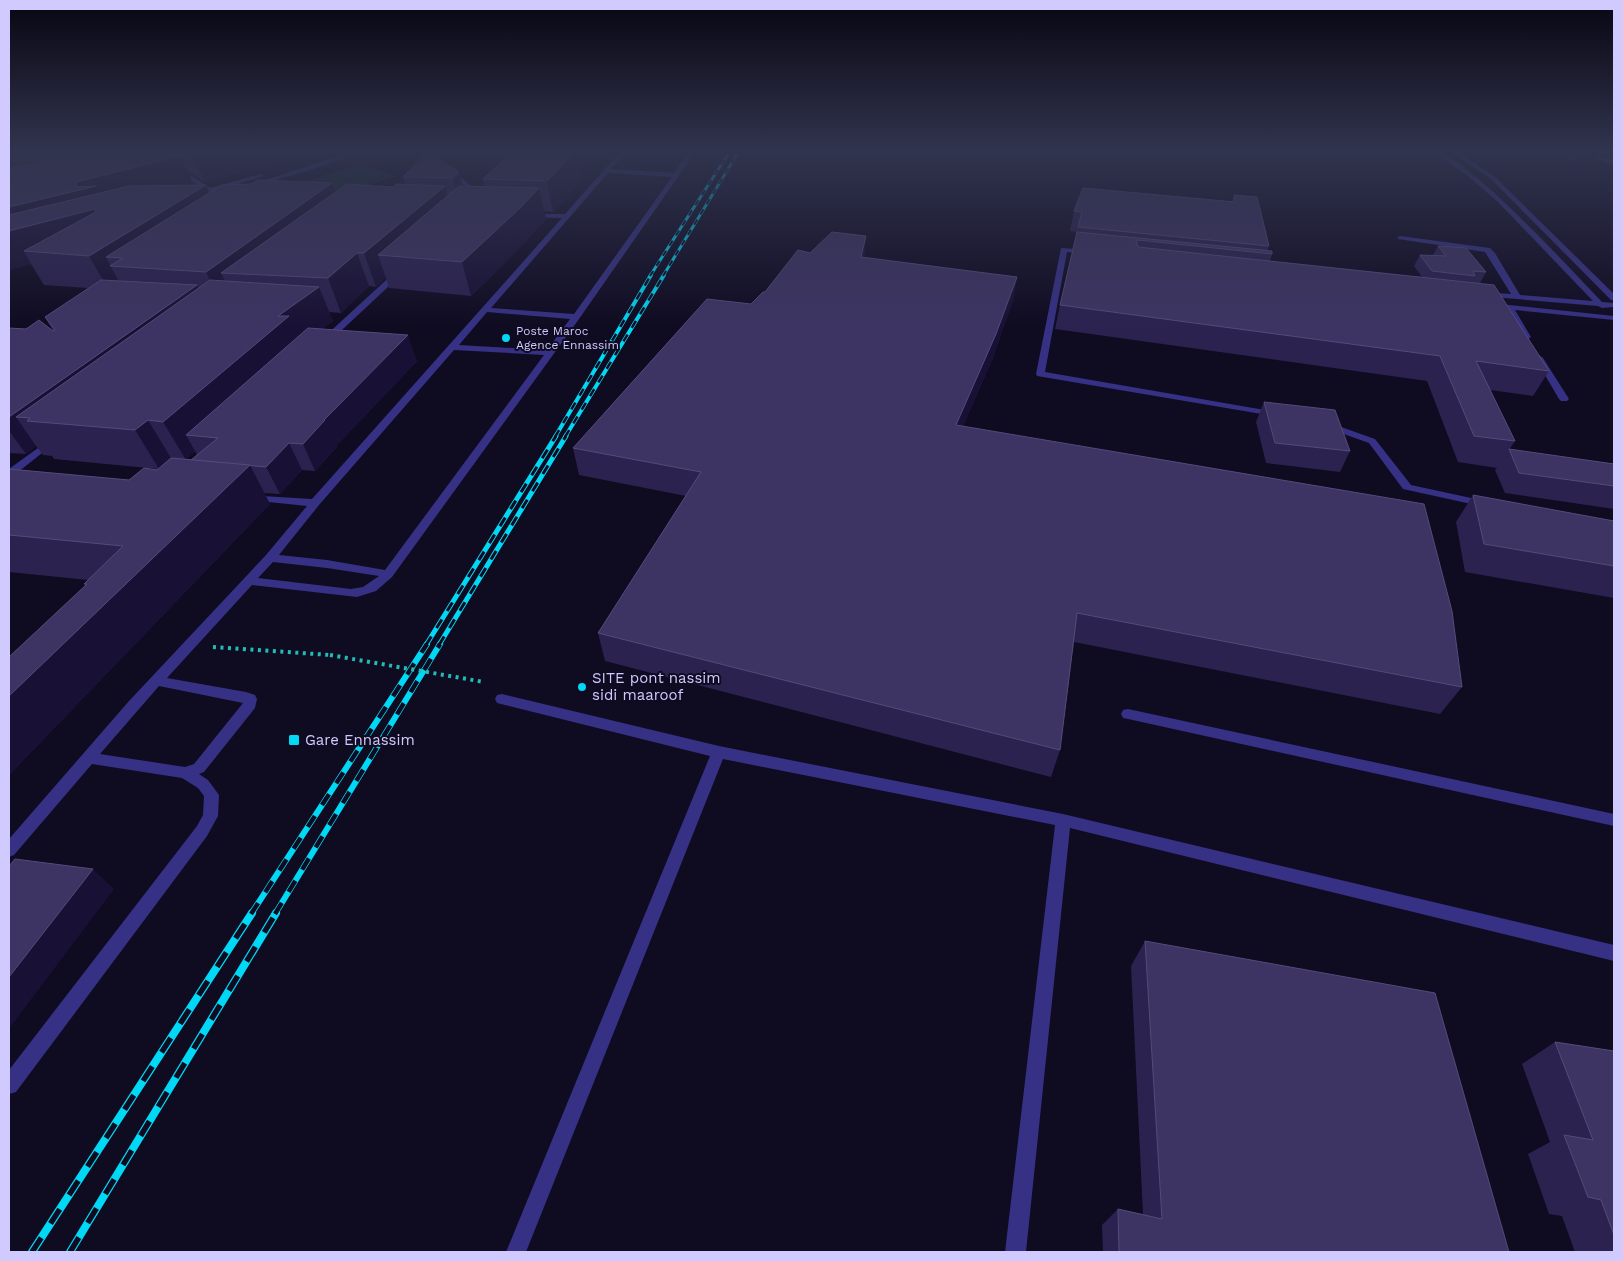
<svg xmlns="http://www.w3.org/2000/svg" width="1623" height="1261" viewBox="0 0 1623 1261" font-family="'Work Sans',sans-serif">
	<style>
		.green { fill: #0d2b2b }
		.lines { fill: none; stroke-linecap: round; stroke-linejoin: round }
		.path { stroke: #22bbb5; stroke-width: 4; stroke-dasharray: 3 4.5; stroke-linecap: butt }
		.minor { fill: #363184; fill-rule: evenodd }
		.rail-far4-casing { stroke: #00d8f5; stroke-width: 3 }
		.rail-far3-casing { stroke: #00d8f5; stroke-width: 4 }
		.rail-far2-casing { stroke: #00d8f5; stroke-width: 5 }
		.rail-far1-casing { stroke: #00d8f5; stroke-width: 6 }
		.rail-casing { stroke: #00d8f5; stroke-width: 8 }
		.rail-far4 { stroke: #0f0b21; stroke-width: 2; stroke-dasharray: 6; stroke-linecap: butt }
		.rail-far3 { stroke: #0f0b21; stroke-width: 2.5; stroke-dasharray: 8; stroke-linecap: butt }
		.rail-far2 { stroke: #0f0b21; stroke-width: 3; stroke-dasharray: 10; stroke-linecap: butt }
		.rail-far1 { stroke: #0f0b21; stroke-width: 4.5; stroke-dasharray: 13; stroke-linecap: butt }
		.rail { stroke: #0f0b21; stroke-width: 5.5; stroke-dasharray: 17; stroke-linecap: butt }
		.path-bridge { stroke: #22bbb5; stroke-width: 4; stroke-dasharray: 3 4.5; stroke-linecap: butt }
		.wall { fill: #2b2250; fill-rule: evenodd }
		.shaded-wall { fill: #191135 }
		.building { fill: #3d3463; stroke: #544b7b }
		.poi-dot { fill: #00d8f5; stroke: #0f0b21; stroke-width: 2 }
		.labels { text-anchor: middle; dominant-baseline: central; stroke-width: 4; stroke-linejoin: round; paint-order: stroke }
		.far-poi-label { font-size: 12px; fill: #d1caff; stroke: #0f0b21; text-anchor: start }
		.poi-label { font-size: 15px; fill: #d1caff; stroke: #0f0b21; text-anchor: start }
	</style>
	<rect width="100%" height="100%" fill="#0f0b21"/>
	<!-- green -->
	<g class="green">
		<path d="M 9,151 L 160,151 L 9,189 Z"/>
		<path d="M 360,164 L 395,176 L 317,203 L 283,189 Z"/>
	</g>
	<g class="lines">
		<!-- path -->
		<path class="path" d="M 213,647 L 330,655"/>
		<!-- minor -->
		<g class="minor">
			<path d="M 353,151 L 362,151 L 320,167 L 255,186 L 250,185 Z"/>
			<path d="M 423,151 L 430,151 L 478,192 L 477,200 L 473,200 L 473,193 Z"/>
			<path d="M 621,151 L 627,151 L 611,169 L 674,173 L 690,151 L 696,151 L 579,319 L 392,577 L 376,591 L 357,597 L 252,585 L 167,678 L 246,692 L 255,695 L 257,699 L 255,708 L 204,772 L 199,774 L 208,780 L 219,795 L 218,816 L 207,836 L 16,1092 L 9,1094 L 9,1070 L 197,826 L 203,815 L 204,796 L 198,788 L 182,778 L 92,764 L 14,855 L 9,857 L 9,839 L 129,701 L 266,555 L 307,506 L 250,500 L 246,499 L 245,497 L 246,495 L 312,499 L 562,218 L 528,217 L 525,215 L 526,214 L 565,214 ZM 608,173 L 672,177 L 574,314 L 491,308 ZM 487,312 L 570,319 L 547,350 L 459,345 ZM 454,350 L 544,355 L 385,570 L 327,560 L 279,555 L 319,505 ZM 273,562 L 327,568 L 379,576 L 363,587 L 351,589 L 258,578 ZM 159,686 L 243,703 L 194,764 L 185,767 L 100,754 Z"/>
			<path d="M 1433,151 C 1463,151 1576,275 1602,302 L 1614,303 L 1614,307 L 1602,308 L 1598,306 L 1481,296 L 1481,292 L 1484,292 L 1511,294 L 1485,252 L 1398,239 L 1398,237 L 1400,236 L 1490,248 L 1495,253 L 1520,295 L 1593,301 L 1498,202 L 1469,177 Z"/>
			<path d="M 1450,151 L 1457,151 L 1495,177 L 1614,294 L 1614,300 L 1611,300 L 1491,179 Z"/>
			<path d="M 1573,151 L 1583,151 L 1614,160 L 1614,164 Z"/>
			<path d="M 174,167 L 178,167 L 210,188 L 261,174 L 264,176 L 214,191 L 227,198 L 228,199 L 225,201 L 214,196 L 174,169 Z"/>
			<path d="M 1061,248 L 1089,250 L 1093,252 L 1089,254 L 1067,252 L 1045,372 L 1276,412 L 1281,415 L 1279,417 L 1037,376 L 1036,374 Z"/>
			<path d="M 397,270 L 404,272 L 328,343 L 322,343 L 322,339 Z"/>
			<path d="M 1490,303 L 1614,316 L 1614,320 L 1515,310 L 1531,337 L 1527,340 L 1523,337 L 1506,309 L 1490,307 Z"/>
			<path d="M 1539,355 L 1543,358 L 1569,399 L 1567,401 L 1561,401 L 1559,399 L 1535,358 Z"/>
			<path d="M 1327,422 L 1375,439 L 1411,485 L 1485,501 L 1490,504 L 1485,507 L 1403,489 L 1369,443 L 1324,427 L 1322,425 Z"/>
			<path d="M 53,437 L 58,440 L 56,442 L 13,476 L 9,477 L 9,469 Z"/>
			<path d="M 502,694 L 719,746 L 1063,814 L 1614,945 L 1614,961 L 1070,828 L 1026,1252 L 1005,1252 L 1055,825 L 723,759 L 526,1252 L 506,1252 L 710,756 L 497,703 L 495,699 L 497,695 Z"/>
			<path d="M 1128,709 L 1614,814 L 1614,826 L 1128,719 L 1123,718 L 1121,714 L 1123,710 Z"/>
		</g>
		<defs>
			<g id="rail-far4">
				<path d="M 650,276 L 730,151"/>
				<path d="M 663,276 L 739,151"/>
			</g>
			<g id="rail-far3">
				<path d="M 555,437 L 651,275"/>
				<path d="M 565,437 L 664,275"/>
			</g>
			<g id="rail-far2">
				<path d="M 426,645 L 556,436"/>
				<path d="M 439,645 L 566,436"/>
			</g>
			<g id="rail-far1">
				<path d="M 251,914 L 427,644"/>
				<path d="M 275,914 L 440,644"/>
			</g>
			<g id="rail">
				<path d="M 32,1252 L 252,913"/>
				<path d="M 70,1252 L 276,913"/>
			</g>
		</defs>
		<!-- rail-far4 casing -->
		<use href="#rail-far4" class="rail-far4-casing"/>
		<!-- rail-far3 casing -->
		<use href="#rail-far3" class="rail-far3-casing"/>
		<!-- rail-far2 casing -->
		<use href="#rail-far2" class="rail-far2-casing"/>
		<!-- rail-far1 casing -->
		<use href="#rail-far1" class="rail-far1-casing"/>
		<!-- rail casing -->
		<use href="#rail" class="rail-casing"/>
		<!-- rail-far4 -->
		<use href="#rail-far4" class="rail-far4"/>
		<!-- rail-far3 -->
		<use href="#rail-far3" class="rail-far3"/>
		<!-- rail-far2 -->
		<use href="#rail-far2" class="rail-far2"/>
		<!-- rail-far1 -->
		<use href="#rail-far1" class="rail-far1"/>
		<!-- rail -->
		<use href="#rail" class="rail"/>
		<!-- path-bridge -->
		<path class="path-bridge" d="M 330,655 L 484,682"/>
	</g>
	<!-- wall -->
	<g class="wall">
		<path d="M 81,151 L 311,151 L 290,156 L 291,159 L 205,182 L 187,171 L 194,185 L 209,193 L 332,183 L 335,193 L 393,187 L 406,185 L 403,177 L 459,172 L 462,186 L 485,187 L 483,179 L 505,159 L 488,163 L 484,158 L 477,159 L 466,151 L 578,151 L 583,179 L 553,212 L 544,211 L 546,219 L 527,240 L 471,296 L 389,288 L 386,278 L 376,287 L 369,286 L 341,313 L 329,312 L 333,321 L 322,329 L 417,361 L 336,446 L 337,447 L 315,471 L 302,470 L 280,494 L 264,493 L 270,504 L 9,775 L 9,657 L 85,586 L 84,584 L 88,580 L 9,572 L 9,469 L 129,480 L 158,469 L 54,459 L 52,456 L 43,455 L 36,446 L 26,454 L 9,453 L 9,328 L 53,331 L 45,317 L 88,288 L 44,285 L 31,264 L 9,270 ZM 195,451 L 197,455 L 191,460 L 186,459 Z"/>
		<path d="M 1497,151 L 1614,151 L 1614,158 L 1598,154 L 1595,160 L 1575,162 L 1565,159 L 1497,155 Z"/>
		<path d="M 1234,195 L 1269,246 L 1267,251 L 1272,254 L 1270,261 L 1422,277 L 1414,266 L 1420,255 L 1433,255 L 1438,246 L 1486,272 L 1480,283 L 1549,371 L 1533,396 L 1490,390 L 1515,441 L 1509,450 L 1614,464 L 1614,509 L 1505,493 L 1495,470 L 1497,468 L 1458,462 L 1427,381 L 1055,329 L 1060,305 L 1077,232 L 1070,231 L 1074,211 L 1232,201 Z"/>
		<path d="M 810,253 L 865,258 L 1017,277 L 1013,300 L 992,360 L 963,426 L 1462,687 L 1440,714 L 1074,642 L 1060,750 L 1051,777 L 605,661 L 598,633 L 686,496 L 579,475 L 573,448 L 751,304 Z"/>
		<path d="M 1264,402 L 1350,451 L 1340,472 L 1266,463 L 1256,422 Z"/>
		<path d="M 1473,495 L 1614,521 L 1614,598 L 1465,572 L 1456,522 Z"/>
		<path d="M 1145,941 L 1509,1252 L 1103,1252 L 1102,1225 L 1118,1209 L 1143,1214 L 1131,966 Z"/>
		<path d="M 1555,1042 L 1614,1051 L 1614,1252 L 1575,1252 L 1562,1216 L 1549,1214 L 1528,1154 L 1550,1142 L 1522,1064 Z"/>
	</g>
	<!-- shaded-wall -->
	<g class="shaded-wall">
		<path d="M 198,151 L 311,151 L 290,156 L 291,159 L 205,182 L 192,153 Z"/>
		<path d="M 475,151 L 482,151 L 484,158 L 477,159 Z"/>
		<path d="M 485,151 L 542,151 L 488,163 Z"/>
		<path d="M 571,151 L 578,151 L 583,179 L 553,212 L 547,181 Z"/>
		<path d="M 1581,151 L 1600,151 L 1595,160 L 1575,162 Z"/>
		<path d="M 180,156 L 194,185 L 24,251 L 31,264 L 9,270 L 9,207 L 77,187 L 76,182 Z"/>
		<path d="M 459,172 L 467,203 L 461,209 L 453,178 Z"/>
		<path d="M 332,183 L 343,214 L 221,273 L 233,298 L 222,306 L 206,272 Z"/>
		<path d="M 206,185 L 220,216 L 123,258 L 106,257 L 119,282 L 108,289 L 89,256 Z"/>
		<path d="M 445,186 L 453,217 L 378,255 L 386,278 L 376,287 L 364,253 Z"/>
		<path d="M 539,188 L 546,219 L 527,240 L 471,296 L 462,262 Z"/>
		<path d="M 866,236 L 865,259 L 861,257 Z"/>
		<path d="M 357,253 L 369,286 L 341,313 L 328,278 Z"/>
		<path d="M 1017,277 L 1013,300 L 992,360 L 952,451 L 956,425 Z"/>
		<path d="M 197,285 L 212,315 L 16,417 L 36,446 L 26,454 L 9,431 L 9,417 Z"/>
		<path d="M 319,287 L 333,321 L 186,435 L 195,451 L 186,460 L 163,422 L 278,316 Z"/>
		<path d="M 408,335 L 417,361 L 336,446 L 337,447 L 315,471 L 303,444 L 324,420 Z"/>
		<path d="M 148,420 L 171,458 L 159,469 L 135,430 Z"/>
		<path d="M 289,443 L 302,470 L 280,494 L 266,467 Z"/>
		<path d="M 250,465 L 270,504 L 9,775 L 9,696 Z"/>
		<path d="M 93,869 L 114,889 L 11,1026 L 9,1024 L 9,977 Z"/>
	</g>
	<!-- building -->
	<g class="building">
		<path d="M 81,151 L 174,151 L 180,156 L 76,182 L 77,187 L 96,186 L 9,207 L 9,169 Z"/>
		<path d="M 513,151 L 576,151 L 547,181 L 483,179 Z"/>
		<path d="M 434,156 L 459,172 L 453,178 L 403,177 L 421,159 Z"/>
		<path d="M 258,180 L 332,183 L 206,272 L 110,266 L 123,258 L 106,257 L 222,185 L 251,184 Z"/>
		<path d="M 347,184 L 393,187 L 396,184 L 445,186 L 364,253 L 357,253 L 328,278 L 221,273 Z"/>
		<path d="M 206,185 L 89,256 L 24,251 L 96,212 L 95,209 L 9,231 L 9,215 L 129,186 Z"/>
		<path d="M 459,186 L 539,188 L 520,208 L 462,262 L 378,255 Z"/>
		<path d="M 1083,188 L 1235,202 L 1234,195 L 1257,197 L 1269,246 L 1078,227 L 1082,212 L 1074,211 Z"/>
		<path d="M 832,232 L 866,236 L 861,257 L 1017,277 L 996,334 L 956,425 L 1424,504 L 1452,611 L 1462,687 L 1077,613 L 1060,750 L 598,633 L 701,472 L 573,448 L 707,299 L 751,304 L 763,292 L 765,292 L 798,250 L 810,253 Z"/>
		<path d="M 1077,232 L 1272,251 L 1272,254 L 1138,240 L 1136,241 L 1138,247 L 1494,285 L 1549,371 L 1476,361 L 1515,441 L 1474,436 L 1440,356 L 1060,305 Z"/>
		<path d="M 1438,246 L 1466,248 L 1486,272 L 1473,271 L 1475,276 L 1432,271 L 1420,255 L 1446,256 Z"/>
		<path d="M 101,280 L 197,285 L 9,417 L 9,328 L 26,329 L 39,320 L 53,331 L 55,330 L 45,317 Z"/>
		<path d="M 210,280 L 319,287 L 278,316 L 289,316 L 163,422 L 148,420 L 135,430 L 27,421 L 30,418 L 16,417 Z"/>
		<path d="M 308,328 L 408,335 L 324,420 L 325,420 L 303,444 L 289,443 L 266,467 L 191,460 L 218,438 L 186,435 Z"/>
		<path d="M 1264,402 L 1335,410 L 1350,451 L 1275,443 Z"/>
		<path d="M 1509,449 L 1614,464 L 1614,486 L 1519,473 Z"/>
		<path d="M 171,458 L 250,465 L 9,696 L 9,657 L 87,584 L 84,584 L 123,546 L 9,535 L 9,469 L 129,480 L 144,468 L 157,470 Z"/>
		<path d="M 1473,495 L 1614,521 L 1614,566 L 1484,544 Z"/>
		<path d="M 15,859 L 93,869 L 9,977 L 9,866 Z"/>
		<path d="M 1145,941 L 1435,993 L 1509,1252 L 1119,1252 L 1118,1209 L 1162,1219 Z"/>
		<path d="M 1555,1042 L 1614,1051 L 1614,1235 L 1601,1200 L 1588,1197 L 1564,1135 L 1593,1140 Z"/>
	</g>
	<!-- sky -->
	<linearGradient id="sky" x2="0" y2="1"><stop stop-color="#080612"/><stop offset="0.46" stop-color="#31344e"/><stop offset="1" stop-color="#31344e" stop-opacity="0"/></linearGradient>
	<rect width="1623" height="328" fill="url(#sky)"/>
	<!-- markers -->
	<g class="poi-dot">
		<circle cx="506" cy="338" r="5"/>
		<circle cx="582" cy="687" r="5"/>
		<rect x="288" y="734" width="12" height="12" rx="2.5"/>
	</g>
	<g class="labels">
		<!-- far-poi labels -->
		<g class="far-poi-label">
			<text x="516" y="331">Poste Maroc<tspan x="516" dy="14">Agence Ennassim</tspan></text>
		</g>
		<!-- poi labels -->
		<g class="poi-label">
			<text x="592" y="678">SITE pont nassim<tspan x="592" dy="17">sidi maaroof</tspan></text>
			<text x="305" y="740">Gare Ennassim</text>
		</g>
	</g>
	<!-- border -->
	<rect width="1623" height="1261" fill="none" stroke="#d1caff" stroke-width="20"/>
</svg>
